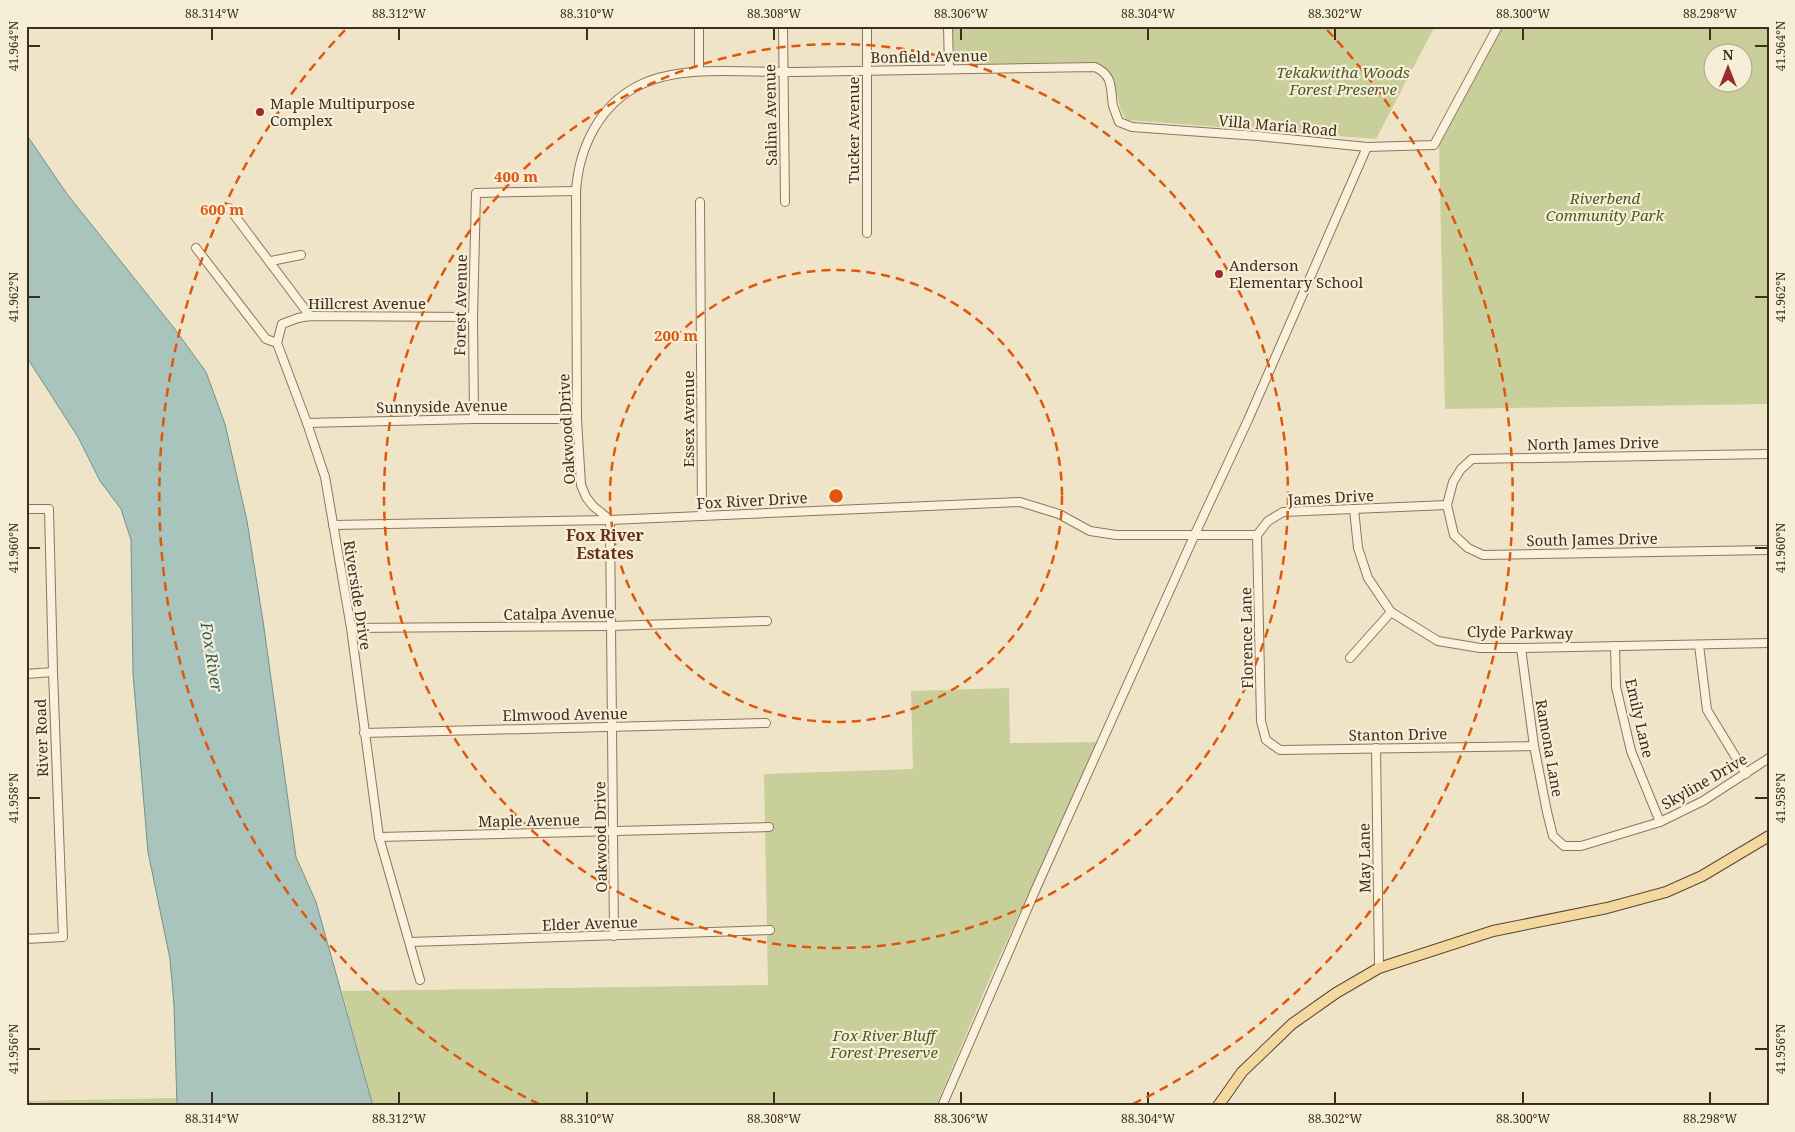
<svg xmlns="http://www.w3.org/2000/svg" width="1795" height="1132" viewBox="0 0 1795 1132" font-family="'Noto Serif',serif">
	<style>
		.green { fill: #c9cf9b; fill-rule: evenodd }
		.water { fill: #a9c4bc; stroke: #6f938a }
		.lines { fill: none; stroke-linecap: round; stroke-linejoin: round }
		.minor-casing { stroke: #8d765c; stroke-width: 10 }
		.major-casing { stroke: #5b4430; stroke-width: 12 }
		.minor { stroke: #faf1dc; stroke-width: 8 }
		.major { stroke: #f3d9a0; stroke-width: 10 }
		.ticks { fill: none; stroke: #3d2e20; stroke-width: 2 }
		.ring { fill: none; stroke: #df570d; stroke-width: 2.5; stroke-dasharray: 9 6 }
		.poi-dot { fill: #9e2a2b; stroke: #f7eed8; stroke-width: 2 }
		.labels { text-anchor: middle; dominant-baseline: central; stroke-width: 4.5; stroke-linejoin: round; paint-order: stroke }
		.street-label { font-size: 15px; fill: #3d2e20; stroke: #f7eed8 }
		.park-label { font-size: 15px; font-style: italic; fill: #4d5a26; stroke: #f7eed8 }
		.poi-label { font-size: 15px; fill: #3d2e20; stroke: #f7eed8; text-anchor: start }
		.neighbourhood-label { font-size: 16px; font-weight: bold; fill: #6b2e1e; stroke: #f7eed8 }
		.water-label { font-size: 16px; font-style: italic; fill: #2f5d5a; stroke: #f7eed8 }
		.centre { fill: #df570d; stroke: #f7eed8; stroke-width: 2.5 }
		.ring-label { font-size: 15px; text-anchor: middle; font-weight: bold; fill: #df570d; stroke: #f7eed8; stroke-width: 4.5; stroke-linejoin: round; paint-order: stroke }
		.neatline { fill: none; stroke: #3d2e20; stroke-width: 2 }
		.ticks-label { font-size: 12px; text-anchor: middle; fill: #3d2e20 }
	</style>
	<rect width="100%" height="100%" fill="#f0e4c8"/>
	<!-- green -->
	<g class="green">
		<path d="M 953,26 L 1435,26 L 1376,139 L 1127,120 C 1111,100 1123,71 1094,62 L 968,64 C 950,59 953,42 953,26 Z"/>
		<path d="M 1501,26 L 1769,26 L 1769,404 L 1445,409 L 1439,146 ZM 1712,52 L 1742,52 L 1742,82 L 1712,82 Z"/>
		<path d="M 1009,688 L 1010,743 L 1098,742 L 989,980 L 936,1106 L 373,1106 L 342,991 L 768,985 L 764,774 L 913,769 L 911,691 Z"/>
		<path d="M 177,1098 L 177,1106 L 26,1106 L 26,1101 Z"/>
	</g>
	<!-- water -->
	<path class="water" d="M 26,134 L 67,194 L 174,328 L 206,372 L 225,424 L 247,521 L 263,621 L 296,857 L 316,902 L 373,1106 L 177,1106 L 174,1005 L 170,959 L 148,852 L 133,674 L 131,540 L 121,509 L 100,481 L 78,437 L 26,356 Z"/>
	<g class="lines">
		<defs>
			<g id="minor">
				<path d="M 699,26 L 699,71"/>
				<path d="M 783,26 L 785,202"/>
				<path d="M 867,26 L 867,233"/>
				<path d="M 948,26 L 949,69"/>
				<path d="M 700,202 L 702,516"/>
				<path d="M 229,208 L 310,316"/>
				<path d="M 196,248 L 266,339 L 277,343 L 307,423 L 325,477 L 351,628 L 379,837 L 420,980"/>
				<path d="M 271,261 L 301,255"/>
				<path d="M 277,343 L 282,324 L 298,318 L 310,316 L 473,317"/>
				<path d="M 474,419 L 473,317 L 476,193 L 576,191"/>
				<path d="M 307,423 L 474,419 L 577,419"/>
				<path d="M 1769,454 L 1472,459 L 1461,469 L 1453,482 L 1447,505 L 1454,535 L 1468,548 L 1483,555 L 1769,550"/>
				<path d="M 26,509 L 49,509 L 53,672 L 63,937 L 26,939"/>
				<path d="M 1354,509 L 1358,548 L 1368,578 L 1391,612 L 1438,641 L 1480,648 L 1521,648 L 1769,643"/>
				<path d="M 333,525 L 610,520 L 1020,502 L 1059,514 L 1090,531 L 1116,535 L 1257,535 L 1268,521 L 1283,512 L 1447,505"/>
				<path d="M 1257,535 L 1261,721 L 1266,740 L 1280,750 L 1534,746"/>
				<path d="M 351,628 L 611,626 L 767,621"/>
				<path d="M 1699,645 L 1707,710 L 1746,774"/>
				<path d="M 1615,646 L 1616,687 L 1631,751 L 1660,822"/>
				<path d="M 1521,648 L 1534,746 L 1547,812 L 1553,836 L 1564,846 L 1581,846 L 1660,822 L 1703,801 L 1769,758"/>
				<path d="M 1350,658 L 1391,612"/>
				<path d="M 26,674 L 53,672"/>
				<path d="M 364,733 L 766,723"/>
				<path d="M 1376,748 L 1379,968"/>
				<path d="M 379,837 L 769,827"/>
				<path d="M 614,936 L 610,520 L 593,506 L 586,497 L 581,485 L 577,419 L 576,191 C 579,147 600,103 642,84 C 684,64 748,73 795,72 C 895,71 995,69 1095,67 C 1114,76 1110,88 1113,106 C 1115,111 1117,117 1119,122 L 1132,127 L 1258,136 L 1367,147 L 1434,145 L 1498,26"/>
				<path d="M 410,942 L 770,930"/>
				<path d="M 942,1106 L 1038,884 L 1195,534 L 1248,420 L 1367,147"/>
			</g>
			<path id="major" d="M 1218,1106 L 1242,1072 L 1292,1024 L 1336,993 L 1379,968 L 1493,931 L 1607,908 L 1666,892 L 1702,876 L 1769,836"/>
		</defs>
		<!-- minor casing -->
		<use href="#minor" class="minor-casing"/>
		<!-- major casing -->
		<use href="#major" class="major-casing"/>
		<!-- minor -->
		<use href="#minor" class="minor"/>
		<!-- major -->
		<use href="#major" class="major"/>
	</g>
	<!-- ticks -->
	<path class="ticks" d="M 212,28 L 212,40M 399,28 L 399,40M 587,28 L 587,40M 774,28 L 774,40M 961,28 L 961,40M 1148,28 L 1148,40M 1335,28 L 1335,40M 1523,28 L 1523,40M 1710,28 L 1710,40M 28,46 L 40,46M 1755,46 L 1768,46M 28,297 L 40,297M 1755,297 L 1768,297M 28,548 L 40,548M 1755,548 L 1768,548M 28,798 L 40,798M 1755,798 L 1768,798M 28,1049 L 40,1049M 1755,1049 L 1768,1049M 212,1092 L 212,1104M 399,1092 L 399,1104M 587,1092 L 587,1104M 774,1092 L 774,1104M 961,1092 L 961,1104M 1148,1092 L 1148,1104M 1335,1092 L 1335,1104M 1523,1092 L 1523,1104M 1710,1092 L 1710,1104"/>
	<!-- distance rings -->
	<g class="ring">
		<circle cx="836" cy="496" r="226"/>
		<circle cx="836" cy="496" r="452"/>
		<path d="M539 1104A677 677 0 0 1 345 30M1327 30A677 677 0 0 1 1133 1104"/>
	</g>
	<!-- markers -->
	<g class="poi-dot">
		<circle cx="260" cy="112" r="5"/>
		<circle cx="1219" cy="274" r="5"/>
	</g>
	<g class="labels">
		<!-- street labels -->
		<g class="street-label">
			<text transform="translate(929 56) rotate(-1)">Bonfield Avenue</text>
			<text transform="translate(770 115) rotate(-91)">Salina Avenue</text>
			<text transform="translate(1278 125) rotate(5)">Villa Maria Road</text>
			<text transform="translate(853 130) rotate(-90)">Tucker Avenue</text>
			<text x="367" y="303">Hillcrest Avenue</text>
			<text transform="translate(460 305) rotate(-89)">Forest Avenue</text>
			<text transform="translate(442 406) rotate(-1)">Sunnyside Avenue</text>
			<text transform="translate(688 419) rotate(-90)">Essex Avenue</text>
			<text transform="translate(566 429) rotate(-93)">Oakwood Drive</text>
			<text transform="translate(1593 443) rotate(-1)">North James Drive</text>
			<text transform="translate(1331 497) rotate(-3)">James Drive</text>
			<text transform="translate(752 500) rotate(-3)">Fox River Drive</text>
			<text transform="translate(1592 539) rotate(-1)">South James Drive</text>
			<text transform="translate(358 595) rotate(81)">Riverside Drive</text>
			<text transform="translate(559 613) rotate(-1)">Catalpa Avenue</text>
			<text transform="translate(1520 632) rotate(1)">Clyde Parkway</text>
			<text transform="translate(1246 638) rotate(-91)">Florence Lane</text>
			<text transform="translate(565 714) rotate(-1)">Elmwood Avenue</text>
			<text transform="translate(1640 718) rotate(77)">Emily Lane</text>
			<text transform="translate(1398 734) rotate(-1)">Stanton Drive</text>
			<text transform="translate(41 738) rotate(-92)">River Road</text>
			<text transform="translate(1550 748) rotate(80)">Ramona Lane</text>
			<text transform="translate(1704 781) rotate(-30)">Skyline Drive</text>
			<text transform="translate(529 820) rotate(-1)">Maple Avenue</text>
			<text transform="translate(600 837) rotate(-91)">Oakwood Drive</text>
			<text transform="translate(1364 858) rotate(-91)">May Lane</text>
			<text transform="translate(590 923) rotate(-2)">Elder Avenue</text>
		</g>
		<!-- park labels -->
		<g class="park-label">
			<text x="1343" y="72">Tekakwitha Woods<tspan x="1343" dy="17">Forest Preserve</tspan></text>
			<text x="1605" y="198">Riverbend<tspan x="1605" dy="17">Community Park</tspan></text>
			<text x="884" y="1035">Fox River Bluff<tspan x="884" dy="17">Forest Preserve</tspan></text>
		</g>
		<!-- poi labels -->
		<g class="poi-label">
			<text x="270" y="103">Maple Multipurpose<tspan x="270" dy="17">Complex</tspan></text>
			<text x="1229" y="265">Anderson<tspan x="1229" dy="17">Elementary School</tspan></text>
		</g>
		<!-- neighbourhood labels -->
		<g class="neighbourhood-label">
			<text x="605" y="535">Fox River<tspan x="605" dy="18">Estates</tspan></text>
		</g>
		<!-- water labels -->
		<g class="water-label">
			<text transform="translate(212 657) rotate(81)">Fox River</text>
		</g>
	</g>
	<circle cx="836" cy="496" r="8" class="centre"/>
	<g class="ring-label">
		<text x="516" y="182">400 m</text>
		<text x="222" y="215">600 m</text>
		<text x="676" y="341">200 m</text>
	</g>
	<!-- border -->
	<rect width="1795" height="1132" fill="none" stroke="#f7eed8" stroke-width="55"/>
	<!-- north arrow -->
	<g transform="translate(1728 68)"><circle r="24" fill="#f7eed8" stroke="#ada18e"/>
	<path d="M0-4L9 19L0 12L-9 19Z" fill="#9e2a2b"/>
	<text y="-8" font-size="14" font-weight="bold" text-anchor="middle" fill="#3d2e20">N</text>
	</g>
	<rect x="28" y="28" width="1740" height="1076" class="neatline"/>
	<g class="ticks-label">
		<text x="212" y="18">88.314°W</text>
		<text x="399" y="18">88.312°W</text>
		<text x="587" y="18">88.310°W</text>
		<text x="774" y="18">88.308°W</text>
		<text x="961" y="18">88.306°W</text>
		<text x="1148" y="18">88.304°W</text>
		<text x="1335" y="18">88.302°W</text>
		<text x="1523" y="18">88.300°W</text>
		<text x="1710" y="18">88.298°W</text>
		<text transform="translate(14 46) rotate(-90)" y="4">41.964°N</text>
		<text transform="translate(1781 46) rotate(-90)" y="4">41.964°N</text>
		<text transform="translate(14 297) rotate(-90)" y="4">41.962°N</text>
		<text transform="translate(1781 297) rotate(-90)" y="4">41.962°N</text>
		<text transform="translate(14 548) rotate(-90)" y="4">41.960°N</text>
		<text transform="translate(1781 548) rotate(-90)" y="4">41.960°N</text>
		<text transform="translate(14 798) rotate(-90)" y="4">41.958°N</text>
		<text transform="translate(1781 798) rotate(-90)" y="4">41.958°N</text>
		<text transform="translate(14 1049) rotate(-90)" y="4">41.956°N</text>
		<text transform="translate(1781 1049) rotate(-90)" y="4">41.956°N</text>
		<text x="212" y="1123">88.314°W</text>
		<text x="399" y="1123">88.312°W</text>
		<text x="587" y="1123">88.310°W</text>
		<text x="774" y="1123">88.308°W</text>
		<text x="961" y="1123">88.306°W</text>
		<text x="1148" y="1123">88.304°W</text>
		<text x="1335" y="1123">88.302°W</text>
		<text x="1523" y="1123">88.300°W</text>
		<text x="1710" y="1123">88.298°W</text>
	</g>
</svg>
